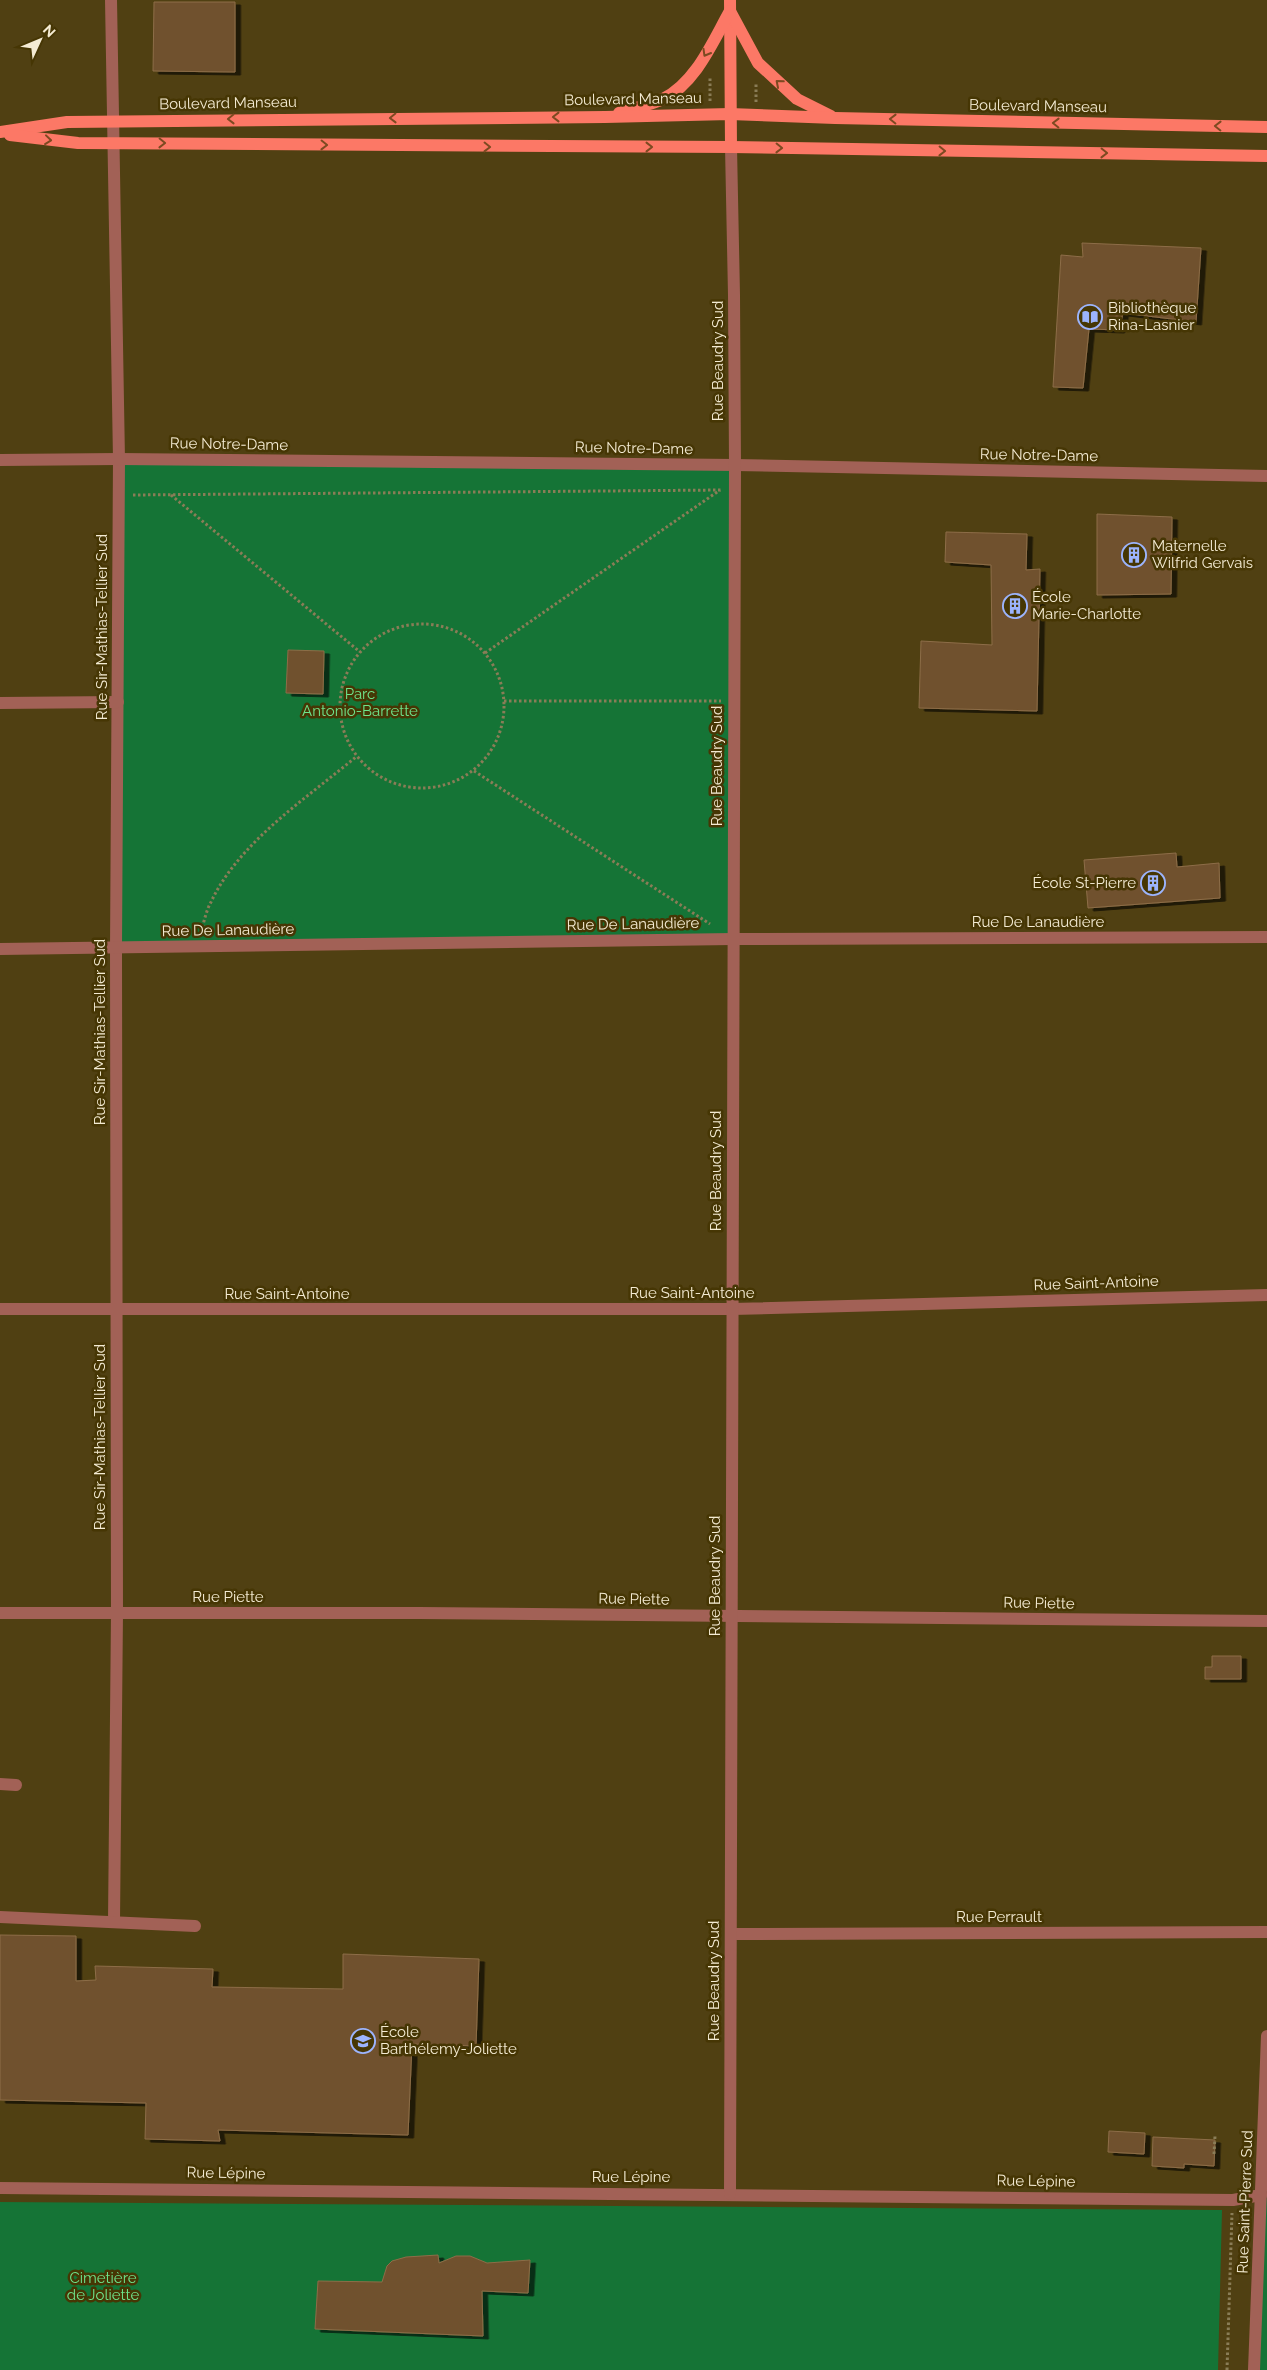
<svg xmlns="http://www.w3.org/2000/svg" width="1267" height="2370" viewBox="0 0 1267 2370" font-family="Raleway,sans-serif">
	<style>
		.green { fill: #157436 }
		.building { fill: #70512d; stroke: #8d6d48; filter: url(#shadow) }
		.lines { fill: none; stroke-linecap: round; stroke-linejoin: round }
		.path { stroke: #8a7d57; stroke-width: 3; stroke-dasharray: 2.5 2.5; stroke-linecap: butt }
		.minor { stroke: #a26156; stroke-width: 12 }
		.major { stroke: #fc7866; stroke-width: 12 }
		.oneway { stroke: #7d4a21 }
		.labels { text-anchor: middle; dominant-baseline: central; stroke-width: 5; stroke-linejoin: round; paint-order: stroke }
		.street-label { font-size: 15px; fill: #f4ebd3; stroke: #463604 }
		.poi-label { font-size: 15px; fill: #f4ebd3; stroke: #463604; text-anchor: start }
		.park-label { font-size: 15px; fill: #6ee48c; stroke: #463604 }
	</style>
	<defs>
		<filter id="shadow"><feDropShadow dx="5.5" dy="3" stdDeviation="0" flood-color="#0009"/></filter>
	</defs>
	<rect width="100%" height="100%" fill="#504012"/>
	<!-- green -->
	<g class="green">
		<path d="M 119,459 L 735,465 L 733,939 L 116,948 Z"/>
		<path d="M 1267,2190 L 1267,2370 L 1254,2370 Z"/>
		<path d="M 0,2202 L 1222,2210 L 1218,2370 L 0,2370 Z"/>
	</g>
	<!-- building -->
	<g class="building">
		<path d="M 154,2 L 235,2 L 235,72 L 153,71 Z"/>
		<path d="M 1082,243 L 1201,248 L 1196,322 L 1123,313 L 1119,330 L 1089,329 L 1083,388 L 1053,387 L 1061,255 L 1083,257 Z"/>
		<path d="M 1097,514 L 1172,517 L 1171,594 L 1097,595 Z"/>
		<path d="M 946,532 L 1027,534 L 1026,570 L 1040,569 L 1037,711 L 919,708 L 921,641 L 992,645 L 991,565 L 945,562 Z"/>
		<path d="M 288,650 L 324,651 L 323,694 L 286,693 Z"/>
		<path d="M 1176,853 L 1177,867 L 1219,863 L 1220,898 L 1088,908 L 1084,860 Z"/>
		<path d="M 1212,1656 L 1241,1656 L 1241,1679 L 1205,1679 L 1205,1667 L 1212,1667 Z"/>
		<path d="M 0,1935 L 76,1936 L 76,1981 L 96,1980 L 95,1966 L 213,1969 L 212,1987 L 343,1989 L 343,1954 L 479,1959 L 476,2046 L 412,2044 L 408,2135 L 218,2130 L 220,2141 L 145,2139 L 146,2103 L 0,2100 Z"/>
		<path d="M 1109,2131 L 1145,2133 L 1144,2154 L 1108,2152 Z"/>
		<path d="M 1153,2137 L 1215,2140 L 1214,2166 L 1184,2164 L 1184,2168 L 1152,2166 Z"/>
		<path d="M 438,2255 L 439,2263 L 456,2256 L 470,2256 L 487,2263 L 530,2260 L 528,2293 L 482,2291 L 483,2336 L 315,2329 L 318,2281 L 382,2282 L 387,2266 L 392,2261 L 406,2257 Z"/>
	</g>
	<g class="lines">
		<!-- path -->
		<g class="path">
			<path d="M 710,101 L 710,78"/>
			<path d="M 756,102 L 756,83"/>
			<path d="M 133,495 L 722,490"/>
			<path d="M 171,495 L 360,652"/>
			<circle cx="422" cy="706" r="82"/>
			<path d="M 485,653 L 720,490"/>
			<path d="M 504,701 L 721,701"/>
			<path d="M 474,771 L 710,924"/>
			<path d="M 201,932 C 204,922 206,911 211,902 C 239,842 307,798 357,756"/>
			<path d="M 1214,2154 L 1215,2136"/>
			<path d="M 1227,2370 L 1232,2213"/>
		</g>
		<!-- minor -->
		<g class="minor">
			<path d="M 111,0 L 119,459 L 116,948 L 117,1613 L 114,1922"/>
			<path d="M 0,460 L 119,459 L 735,465 L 1267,476"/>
			<path d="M 0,703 L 118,702"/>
			<path d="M 0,949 L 733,939 L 1267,937"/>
			<path d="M 0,1309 L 732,1309 L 1267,1295"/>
			<path d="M 0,1613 L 419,1613 L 1267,1621"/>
			<path d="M 0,1784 L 16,1785"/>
			<path d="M 0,1917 L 195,1926"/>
			<path d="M 731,1934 L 1267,1932"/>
			<path d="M 0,2188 L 1233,2200 L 1261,2195"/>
			<path d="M 730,2194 L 735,465 L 734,295 L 731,147"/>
			<path d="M 1254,2370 L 1267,2036"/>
		</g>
		<!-- major -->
		<g class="major">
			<path d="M 730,0 L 731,147"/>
			<path d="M 730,11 L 758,63 L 797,99 L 831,116"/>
			<path d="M 619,113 C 633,108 650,105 663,99 C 696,83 713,41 730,11"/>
			<path d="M 0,132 L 67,122 L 605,117 L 730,114 L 835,118 L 1267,127"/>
			<path d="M 10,135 L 78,143 L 731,147 L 1267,156"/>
		</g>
	</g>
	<!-- one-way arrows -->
	<defs><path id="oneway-chevron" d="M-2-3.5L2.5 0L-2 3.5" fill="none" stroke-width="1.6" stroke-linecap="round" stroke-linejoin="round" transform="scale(1.25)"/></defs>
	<g class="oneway">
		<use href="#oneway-chevron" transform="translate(706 53) rotate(120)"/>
		<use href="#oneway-chevron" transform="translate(779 83) rotate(-139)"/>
		<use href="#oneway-chevron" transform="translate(556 117) rotate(-180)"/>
		<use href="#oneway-chevron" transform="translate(393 118) rotate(179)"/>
		<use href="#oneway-chevron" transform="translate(231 119) rotate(179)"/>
		<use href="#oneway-chevron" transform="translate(893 119) rotate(-179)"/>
		<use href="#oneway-chevron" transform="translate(1056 123) rotate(-179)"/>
		<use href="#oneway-chevron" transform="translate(1218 126) rotate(-179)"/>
		<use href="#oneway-chevron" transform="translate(48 140) rotate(6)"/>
		<use href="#oneway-chevron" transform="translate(162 143) rotate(1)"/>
		<use href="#oneway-chevron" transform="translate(324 145) rotate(1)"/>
		<use href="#oneway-chevron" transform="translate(487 147) rotate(1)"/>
		<use href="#oneway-chevron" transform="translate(649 147)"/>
		<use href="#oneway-chevron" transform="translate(779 148) rotate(1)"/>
		<use href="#oneway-chevron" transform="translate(942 151) rotate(1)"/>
		<use href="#oneway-chevron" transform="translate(1104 153) rotate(1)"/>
	</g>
	<!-- icons -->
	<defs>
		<symbol id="library-ring" viewBox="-11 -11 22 22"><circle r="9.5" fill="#463604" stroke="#9cb4fd" stroke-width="1.5"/><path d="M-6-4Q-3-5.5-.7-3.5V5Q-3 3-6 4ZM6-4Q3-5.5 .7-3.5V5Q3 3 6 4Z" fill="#9cb4fd"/></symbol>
		<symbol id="building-ring" viewBox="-11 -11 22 22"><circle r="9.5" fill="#463604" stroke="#9cb4fd" stroke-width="1.5"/><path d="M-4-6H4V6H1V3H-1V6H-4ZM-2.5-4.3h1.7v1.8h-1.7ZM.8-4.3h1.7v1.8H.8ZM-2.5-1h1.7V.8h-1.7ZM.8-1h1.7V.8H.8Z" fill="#9cb4fd"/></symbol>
		<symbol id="school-ring" viewBox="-11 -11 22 22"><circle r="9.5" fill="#463604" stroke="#9cb4fd" stroke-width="1.5"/><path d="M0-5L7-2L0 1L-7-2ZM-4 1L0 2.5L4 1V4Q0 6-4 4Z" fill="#9cb4fd"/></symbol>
	</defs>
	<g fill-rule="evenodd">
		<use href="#library-ring" x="1076" y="303" width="28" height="28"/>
		<use href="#building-ring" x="1120" y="541" width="28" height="28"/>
		<use href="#building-ring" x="1001" y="592" width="28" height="28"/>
		<use href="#building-ring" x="1139" y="869" width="28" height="28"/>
		<use href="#school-ring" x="349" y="2027" width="28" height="28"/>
	</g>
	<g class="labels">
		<!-- street labels -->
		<g class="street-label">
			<text transform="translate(633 99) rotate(-1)">Boulevard Manseau</text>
			<text transform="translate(228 103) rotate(-1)">Boulevard Manseau</text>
			<text transform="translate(1038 106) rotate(1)">Boulevard Manseau</text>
			<text transform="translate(718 361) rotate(-90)">Rue Beaudry Sud</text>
			<text transform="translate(229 444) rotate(1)">Rue Notre-Dame</text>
			<text transform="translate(634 448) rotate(1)">Rue Notre-Dame</text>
			<text transform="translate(1039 455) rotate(1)">Rue Notre-Dame</text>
			<text transform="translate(102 627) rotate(-90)">Rue Sir-Mathias-Tellier Sud</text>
			<text transform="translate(717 766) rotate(-90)">Rue Beaudry Sud</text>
			<text x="1038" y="922">Rue De Lanaudière</text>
			<text transform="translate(633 924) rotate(-1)">Rue De Lanaudière</text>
			<text transform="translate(228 930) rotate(-1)">Rue De Lanaudière</text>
			<text transform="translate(100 1032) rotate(-90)">Rue Sir-Mathias-Tellier Sud</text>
			<text transform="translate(716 1171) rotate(-90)">Rue Beaudry Sud</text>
			<text transform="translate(1096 1283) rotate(-2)">Rue Saint-Antoine</text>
			<text x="692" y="1293">Rue Saint-Antoine</text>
			<text x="287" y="1294">Rue Saint-Antoine</text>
			<text transform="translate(100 1437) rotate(-90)">Rue Sir-Mathias-Tellier Sud</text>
			<text transform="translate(715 1576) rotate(-90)">Rue Beaudry Sud</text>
			<text x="228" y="1597">Rue Piette</text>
			<text transform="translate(634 1599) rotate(1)">Rue Piette</text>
			<text transform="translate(1039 1603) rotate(1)">Rue Piette</text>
			<text x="999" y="1917">Rue Perrault</text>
			<text transform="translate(714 1981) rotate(-90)">Rue Beaudry Sud</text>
			<text transform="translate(226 2173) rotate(1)">Rue Lépine</text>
			<text x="631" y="2177">Rue Lépine</text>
			<text transform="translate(1036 2181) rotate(1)">Rue Lépine</text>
			<text transform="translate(1245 2202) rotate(-88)">Rue Saint-Pierre Sud</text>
		</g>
		<!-- poi labels -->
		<g class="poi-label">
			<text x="1108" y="308">Bibliothèque<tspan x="1108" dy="17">Rina-Lasnier</tspan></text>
			<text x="1152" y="546">Maternelle<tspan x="1152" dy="17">Wilfrid Gervais</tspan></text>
			<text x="1032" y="597">École<tspan x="1032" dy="17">Marie-Charlotte</tspan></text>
			<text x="1136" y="883" text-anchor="end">École St-Pierre</text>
			<text x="380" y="2032">École<tspan x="380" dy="17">Barthélemy-Joliette</tspan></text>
		</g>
		<!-- park labels -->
		<g class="park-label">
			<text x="360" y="694">Parc<tspan x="360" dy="17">Antonio-Barrette</tspan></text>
			<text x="103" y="2278">Cimetière<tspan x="103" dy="17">de Joliette</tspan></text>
		</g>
	</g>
	<!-- north arrow -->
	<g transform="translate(40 40) rotate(46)" stroke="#463604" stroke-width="4" paint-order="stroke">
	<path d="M0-4L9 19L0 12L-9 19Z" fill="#f4ebd3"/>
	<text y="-8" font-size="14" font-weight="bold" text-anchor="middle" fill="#f4ebd3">N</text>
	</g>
</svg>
